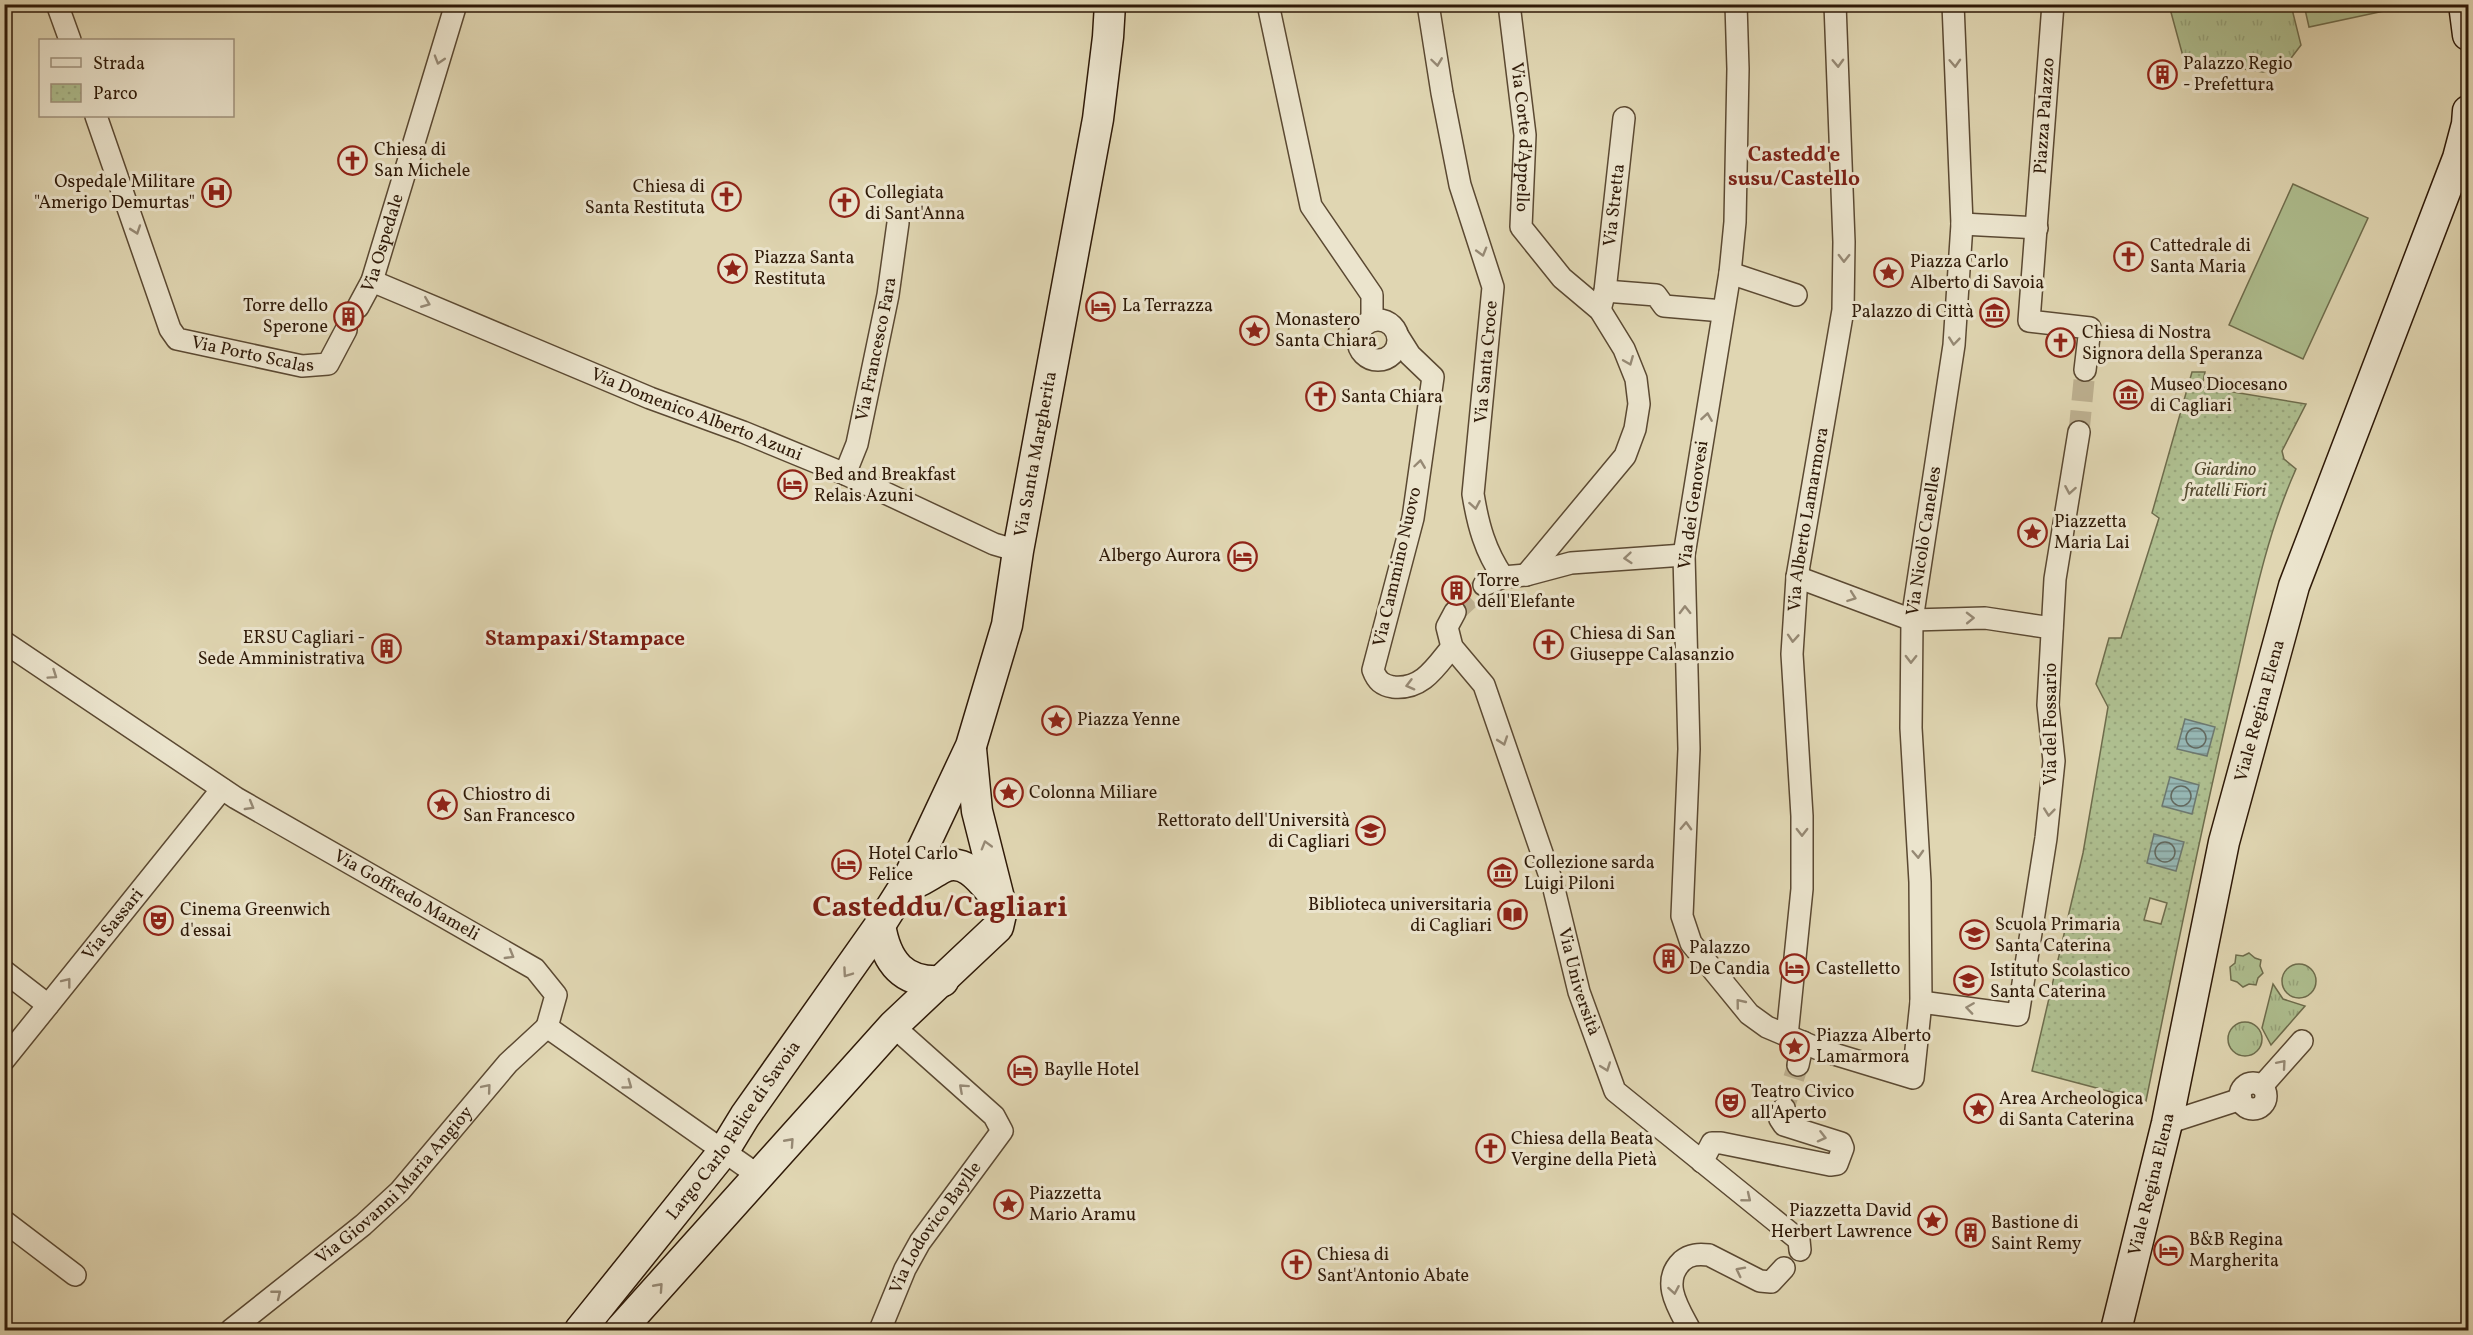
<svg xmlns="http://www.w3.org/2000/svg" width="2473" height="1335" viewBox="0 0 2473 1335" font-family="Vollkorn,serif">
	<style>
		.grass { fill: url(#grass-tufts); stroke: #6e6c4c; stroke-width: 1.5 }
		.park { fill: url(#park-dots); stroke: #6e6c4c; stroke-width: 1.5; fill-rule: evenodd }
		.pitch { fill: #aebe8f; stroke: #6e6c4c; stroke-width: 1.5 }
		.water { fill: url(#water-rules); stroke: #6d786f; stroke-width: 1.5 }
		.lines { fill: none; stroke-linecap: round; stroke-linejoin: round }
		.shore { stroke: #62685e; stroke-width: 1.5 }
		.street-tunnel { stroke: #bdb090; stroke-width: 21; stroke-dasharray: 21 10; stroke-linecap: butt }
		.street-casing { stroke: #5b4932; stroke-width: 24 }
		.secondary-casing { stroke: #2f1a08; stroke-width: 33 }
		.street { stroke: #ebe4cd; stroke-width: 21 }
		.secondary { stroke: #ebe4cd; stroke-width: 30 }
		.oneway { stroke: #968974 }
		.labels { text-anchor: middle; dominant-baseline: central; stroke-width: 6; stroke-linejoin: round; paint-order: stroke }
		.poi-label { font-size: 18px; fill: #2f1a08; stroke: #ebe4cd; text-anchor: start }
		.street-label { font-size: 18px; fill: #2f1a08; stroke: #ebe4cd }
		.park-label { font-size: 18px; font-style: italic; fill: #554b30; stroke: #ebe4cd }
		.quarter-label { font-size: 21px; font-weight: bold; fill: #7a1f14; stroke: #ebe4cd }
		.town-label { font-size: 30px; font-weight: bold; fill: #7a1f14; stroke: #ebe4cd }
	</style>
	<defs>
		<pattern id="grass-tufts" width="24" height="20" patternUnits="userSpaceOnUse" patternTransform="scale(1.5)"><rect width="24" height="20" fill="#aebe8f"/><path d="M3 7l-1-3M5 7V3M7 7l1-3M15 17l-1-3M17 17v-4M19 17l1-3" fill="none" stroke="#96a37a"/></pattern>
		<pattern id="park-dots" width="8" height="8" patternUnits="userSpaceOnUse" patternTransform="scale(1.5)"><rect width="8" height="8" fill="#aebe8f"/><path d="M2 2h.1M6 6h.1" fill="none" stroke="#96a37a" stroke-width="1.8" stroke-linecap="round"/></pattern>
		<pattern id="water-rules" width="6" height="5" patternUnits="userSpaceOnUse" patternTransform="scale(1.5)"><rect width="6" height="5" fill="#96b7b4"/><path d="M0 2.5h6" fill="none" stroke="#7b9490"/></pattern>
	</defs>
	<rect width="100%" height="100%" fill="#e0d6b2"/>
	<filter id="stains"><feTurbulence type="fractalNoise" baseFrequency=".00333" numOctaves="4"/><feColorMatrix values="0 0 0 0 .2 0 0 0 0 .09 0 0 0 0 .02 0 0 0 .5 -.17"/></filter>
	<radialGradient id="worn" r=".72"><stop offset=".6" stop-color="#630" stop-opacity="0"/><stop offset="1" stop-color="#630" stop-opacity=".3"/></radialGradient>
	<!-- grass -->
	<g class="grass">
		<path d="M 2169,5 L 2291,5 L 2301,45 L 2285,66 L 2263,72 L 2184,60 Z"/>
		<path d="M 2249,953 L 2255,958 L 2261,960 L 2260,966 L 2263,973 L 2258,978 L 2256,985 L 2249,984 L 2243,987 L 2237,982 L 2231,980 L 2230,967 L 2235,963 L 2236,955 L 2243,956 Z"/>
		<circle cx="2299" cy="981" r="17"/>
		<path d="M 2273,984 L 2283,999 L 2305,1006 L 2271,1045 L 2262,1028 Z"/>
		<circle cx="2245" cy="1039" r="17"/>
	</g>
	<!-- park -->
	<path class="park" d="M 2192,372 L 2205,372 L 2202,387 L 2306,404 L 2282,451 L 2284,459 L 2296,469 C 2264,540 2250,620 2232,696 C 2201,831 2173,966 2146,1101 L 2032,1071 L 2083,853 L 2108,707 L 2096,684 L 2109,638 L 2121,638 L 2159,518 L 2152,513 ZM 2150,898 L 2167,903 L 2161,924 L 2144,920 Z"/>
	<!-- pitch -->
	<g class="pitch">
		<path d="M 2402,4 L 2403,7 L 2309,27 L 2304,5 Z"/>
		<path d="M 2293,184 L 2368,218 L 2303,359 L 2229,325 Z"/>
	</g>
	<!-- water -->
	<g class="water">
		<path d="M 2185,719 L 2215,727 L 2207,756 L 2177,749 Z"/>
		<path d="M 2170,777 L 2199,785 L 2192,814 L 2162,806 Z"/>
		<path d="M 2154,834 L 2184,842 L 2176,871 L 2147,863 Z"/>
	</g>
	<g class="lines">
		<!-- shore -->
		<g class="shore">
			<circle cx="2196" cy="738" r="10"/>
			<circle cx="2181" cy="796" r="10"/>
			<circle cx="2165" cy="852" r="10"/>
		</g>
		<!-- street-tunnel -->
		<g class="street-tunnel">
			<path d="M 2079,432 L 2085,370"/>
			<path d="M 1455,612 L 1484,585"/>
			<path d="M 1784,1108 L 1798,1065"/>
		</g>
		<defs>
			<g id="street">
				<path d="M 57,4 L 70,40"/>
				<path d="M 1268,4 L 1311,206 L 1372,295 L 1372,320"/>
				<path d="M 1428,4 L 1442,93 L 1460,185 L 1493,287 L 1473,494 C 1478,525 1485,551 1503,577"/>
				<path id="s1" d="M 1509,4 L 1525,135 L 1521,227 L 1562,278 L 1600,310 L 1624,349 L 1636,379 L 1639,404 L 1635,429 L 1625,456 L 1526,575"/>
				<path id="s2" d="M 1736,4 L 1738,69 L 1735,222 L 1730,273 L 1684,555 L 1689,749 L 1682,916 L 1691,943 L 1749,1014 L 1767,1027 L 1821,1050 L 1913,1078 L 1921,1002 L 1920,882 L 1911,728 L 1912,620 L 1954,345 L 1962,224 L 1953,4"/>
				<path d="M 2053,4 L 2029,321 L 2090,328 L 2085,370"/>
				<path id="s3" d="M 96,116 L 170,329 L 177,339 L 302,366 L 328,364 L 346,330"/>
				<path d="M 1962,224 L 2037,228"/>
				<path d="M 1730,273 L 1796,295"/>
				<path id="s4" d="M 372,281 L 650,398 L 743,432 L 845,474 L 994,544 L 1018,551"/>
				<path d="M 1605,291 L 1656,295 L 1664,306 L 1723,311"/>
				<path id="s5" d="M 358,307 L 372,281 L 456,4"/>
				<path id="s6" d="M 1600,310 L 1605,291 L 1624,118"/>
				<circle cx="1378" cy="340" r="20"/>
				<path d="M 1398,336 L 1410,355 L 1433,377 L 1413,518 L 1373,670 C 1377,681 1382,685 1393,687 C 1422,690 1435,668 1452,647"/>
				<path id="s7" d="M 845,474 L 857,444 L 888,295 L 898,223"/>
				<path d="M 1797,577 L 1912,620 L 1985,618 L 2052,628"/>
				<path d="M 1484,585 L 1503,577 L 1526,575 L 1571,563 L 1684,555"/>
				<path id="s8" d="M 1455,612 L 1447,627 L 1452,647 L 1484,685 L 1553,885 L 1579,992 L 1615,1091 L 1799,1240 L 1800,1250"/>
				<path id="s9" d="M 4,642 L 236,798 L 535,969 L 556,995 L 547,1027 L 759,1176"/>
				<path d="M 4,971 L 48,1005"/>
				<path d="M 1921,1002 L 2018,1015 L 2046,838 L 2054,761 L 2048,705 L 2055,579 L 2079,432"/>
				<path id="s10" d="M 1787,1036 L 1802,889 L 1802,816 L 1792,654 L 1797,577 L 1843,310 L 1844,242 L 1835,4"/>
				<path id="s11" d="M 4,1060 L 222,789"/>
				<path d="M 1798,1065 L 1803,1042"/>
				<circle cx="2253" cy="1096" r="13"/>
				<path d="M 2262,1086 L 2302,1041"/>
				<path d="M 2167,1123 L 2241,1099"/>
				<path d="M 1702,1162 L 1712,1143 L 1721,1143 L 1830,1165 L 1837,1164 L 1843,1148 L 1841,1143 L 1784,1125 L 1780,1119 L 1784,1108"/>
				<path d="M 4,1221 L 75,1275"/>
				<path id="s12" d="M 231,1330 L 363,1225 L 400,1191 L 508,1063 L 547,1027"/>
				<path id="s13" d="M 880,1330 L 905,1269 L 920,1242 L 1002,1131 L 994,1116 L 893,1026"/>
				<path d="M 1690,1330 C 1679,1309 1660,1282 1682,1261 C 1690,1254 1699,1254 1709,1255 L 1760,1281 L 1771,1282 L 1784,1268"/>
			</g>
			<g id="secondary">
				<path d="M 2464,4 L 2468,35"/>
				<path d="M 904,887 C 918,884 929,875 942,868 C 967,855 985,886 998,900"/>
				<path d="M 880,925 C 886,962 903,984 943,981"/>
				<path id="s14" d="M 580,1330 L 723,1152 L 745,1116 L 880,925 L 904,887 L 923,848 L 971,746 L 1007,625 L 1018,551 L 1098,119 L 1108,37 L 1110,4"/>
				<path d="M 620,1330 L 893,1026 L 998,927 L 1001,914 L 1000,902 L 977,811 L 971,749"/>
				<path id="s15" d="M 2116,1330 L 2167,1123 L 2224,842 L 2294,586 L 2458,158 L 2467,124 L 2468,111"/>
			</g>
		</defs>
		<!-- street casing -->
		<use href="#street" class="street-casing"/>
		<!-- secondary casing -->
		<use href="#secondary" class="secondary-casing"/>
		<!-- street -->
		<use href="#street" class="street"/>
		<!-- secondary -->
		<use href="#secondary" class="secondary"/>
	</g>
	<!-- one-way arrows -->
	<defs><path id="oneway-chevron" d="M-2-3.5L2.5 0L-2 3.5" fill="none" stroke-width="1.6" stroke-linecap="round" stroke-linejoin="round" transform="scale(1.5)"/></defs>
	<g class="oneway">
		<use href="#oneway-chevron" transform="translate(439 60) rotate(107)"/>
		<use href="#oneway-chevron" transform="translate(1437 62) rotate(82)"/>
		<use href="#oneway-chevron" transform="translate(1838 63) rotate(88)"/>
		<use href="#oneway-chevron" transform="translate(1955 63) rotate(87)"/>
		<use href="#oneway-chevron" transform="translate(136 230) rotate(71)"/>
		<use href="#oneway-chevron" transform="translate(1482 252) rotate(74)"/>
		<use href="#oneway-chevron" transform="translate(1844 258) rotate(91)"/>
		<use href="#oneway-chevron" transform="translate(426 303) rotate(22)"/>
		<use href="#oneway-chevron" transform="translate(1954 341) rotate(96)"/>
		<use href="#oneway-chevron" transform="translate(1629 361) rotate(68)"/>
		<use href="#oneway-chevron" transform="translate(1707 417) rotate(-81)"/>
		<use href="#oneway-chevron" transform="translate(1420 464) rotate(-82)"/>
		<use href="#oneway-chevron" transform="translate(2070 490) rotate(100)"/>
		<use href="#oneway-chevron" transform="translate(1475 505) rotate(80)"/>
		<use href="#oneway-chevron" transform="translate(1628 558) rotate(175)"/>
		<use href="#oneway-chevron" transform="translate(1852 597) rotate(20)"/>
		<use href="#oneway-chevron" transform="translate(1685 610) rotate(-91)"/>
		<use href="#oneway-chevron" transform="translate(1970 618) rotate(-1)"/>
		<use href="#oneway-chevron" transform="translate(1793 638) rotate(94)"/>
		<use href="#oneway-chevron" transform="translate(1911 659) rotate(91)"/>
		<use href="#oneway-chevron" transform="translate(53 675) rotate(34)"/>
		<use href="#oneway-chevron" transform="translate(1410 685) rotate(165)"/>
		<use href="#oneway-chevron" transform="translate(1503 741) rotate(71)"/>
		<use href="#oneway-chevron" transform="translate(250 806) rotate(30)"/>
		<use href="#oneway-chevron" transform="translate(2049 812) rotate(96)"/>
		<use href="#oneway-chevron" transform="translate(1686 826) rotate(-88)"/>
		<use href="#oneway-chevron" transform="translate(1802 832) rotate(90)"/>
		<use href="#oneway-chevron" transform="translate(986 845) rotate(-106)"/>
		<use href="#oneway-chevron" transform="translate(1918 854) rotate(87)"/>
		<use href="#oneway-chevron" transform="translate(510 955) rotate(30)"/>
		<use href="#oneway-chevron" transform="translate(847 973) rotate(125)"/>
		<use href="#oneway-chevron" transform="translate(67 982) rotate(-52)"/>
		<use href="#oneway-chevron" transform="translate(1740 1003) rotate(-129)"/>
		<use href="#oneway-chevron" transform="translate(1970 1008) rotate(-172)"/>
		<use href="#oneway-chevron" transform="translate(2282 1064) rotate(-49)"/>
		<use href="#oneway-chevron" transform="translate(1606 1067) rotate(70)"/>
		<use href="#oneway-chevron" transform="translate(628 1085) rotate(36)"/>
		<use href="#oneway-chevron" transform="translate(487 1088) rotate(-50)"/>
		<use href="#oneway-chevron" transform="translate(963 1088) rotate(-138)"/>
		<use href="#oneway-chevron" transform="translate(1822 1137) rotate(14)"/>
		<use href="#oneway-chevron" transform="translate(790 1142) rotate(-48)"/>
		<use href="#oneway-chevron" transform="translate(1747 1198) rotate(39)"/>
		<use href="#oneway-chevron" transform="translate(1740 1271) rotate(-153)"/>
		<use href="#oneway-chevron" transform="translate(659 1287) rotate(-48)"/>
		<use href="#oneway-chevron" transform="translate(1674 1290) rotate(80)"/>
		<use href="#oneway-chevron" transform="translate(277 1294) rotate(-39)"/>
	</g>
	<!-- icons -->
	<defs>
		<symbol id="building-ring" viewBox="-11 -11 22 22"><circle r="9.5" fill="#ebe4cd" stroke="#8f2418" stroke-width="1.5"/><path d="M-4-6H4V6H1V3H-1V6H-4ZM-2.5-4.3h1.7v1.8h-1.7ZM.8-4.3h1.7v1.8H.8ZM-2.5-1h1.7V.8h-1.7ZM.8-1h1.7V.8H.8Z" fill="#8f2418"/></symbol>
		<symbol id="church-ring" viewBox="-11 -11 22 22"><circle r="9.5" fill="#ebe4cd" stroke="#8f2418" stroke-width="1.5"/><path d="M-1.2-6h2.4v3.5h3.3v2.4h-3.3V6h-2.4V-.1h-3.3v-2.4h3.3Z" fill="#8f2418"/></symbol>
		<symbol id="hospital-ring" viewBox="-11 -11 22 22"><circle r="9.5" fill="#ebe4cd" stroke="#8f2418" stroke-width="1.5"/><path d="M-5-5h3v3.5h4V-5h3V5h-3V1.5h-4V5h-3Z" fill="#8f2418"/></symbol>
		<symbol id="sight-ring" viewBox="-11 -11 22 22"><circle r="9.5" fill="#ebe4cd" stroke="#8f2418" stroke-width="1.5"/><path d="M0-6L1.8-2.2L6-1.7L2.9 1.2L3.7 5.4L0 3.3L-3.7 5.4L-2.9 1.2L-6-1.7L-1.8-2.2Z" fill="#8f2418"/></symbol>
		<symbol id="hotel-ring" viewBox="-11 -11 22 22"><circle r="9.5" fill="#ebe4cd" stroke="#8f2418" stroke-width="1.5"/><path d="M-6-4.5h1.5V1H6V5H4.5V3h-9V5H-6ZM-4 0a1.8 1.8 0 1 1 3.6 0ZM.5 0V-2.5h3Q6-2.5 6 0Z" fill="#8f2418"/></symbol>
		<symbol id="museum-ring" viewBox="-11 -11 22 22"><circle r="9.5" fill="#ebe4cd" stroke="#8f2418" stroke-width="1.5"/><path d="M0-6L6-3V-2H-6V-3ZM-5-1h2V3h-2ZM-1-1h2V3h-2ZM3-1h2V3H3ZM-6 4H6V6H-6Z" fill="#8f2418"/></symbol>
		<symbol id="university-ring" viewBox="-11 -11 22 22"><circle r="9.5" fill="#ebe4cd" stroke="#8f2418" stroke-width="1.5"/><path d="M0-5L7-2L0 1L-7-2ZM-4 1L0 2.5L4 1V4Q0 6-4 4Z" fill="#8f2418"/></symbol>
		<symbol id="library-ring" viewBox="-11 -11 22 22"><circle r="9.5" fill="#ebe4cd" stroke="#8f2418" stroke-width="1.5"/><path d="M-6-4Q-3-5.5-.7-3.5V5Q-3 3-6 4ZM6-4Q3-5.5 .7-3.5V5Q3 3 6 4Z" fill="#8f2418"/></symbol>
		<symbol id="theatre-ring" viewBox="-11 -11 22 22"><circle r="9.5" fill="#ebe4cd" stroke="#8f2418" stroke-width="1.5"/><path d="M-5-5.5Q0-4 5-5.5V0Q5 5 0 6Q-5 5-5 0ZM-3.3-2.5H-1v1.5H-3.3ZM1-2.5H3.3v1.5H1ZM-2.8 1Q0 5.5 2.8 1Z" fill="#8f2418"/></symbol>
		<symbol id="school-ring" viewBox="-11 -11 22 22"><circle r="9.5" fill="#ebe4cd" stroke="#8f2418" stroke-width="1.5"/><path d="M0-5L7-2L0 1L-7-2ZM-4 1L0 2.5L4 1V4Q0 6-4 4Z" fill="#8f2418"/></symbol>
	</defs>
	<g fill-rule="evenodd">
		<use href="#building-ring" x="2146" y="58" width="33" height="33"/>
		<use href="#church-ring" x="336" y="144" width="33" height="33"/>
		<use href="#hospital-ring" x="200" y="176" width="33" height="33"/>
		<use href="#church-ring" x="710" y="180" width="33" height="33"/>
		<use href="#church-ring" x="828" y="186" width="33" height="33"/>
		<use href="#church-ring" x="2112" y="240" width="33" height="33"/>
		<use href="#sight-ring" x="716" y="252" width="33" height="33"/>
		<use href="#sight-ring" x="1872" y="256" width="33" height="33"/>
		<use href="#hotel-ring" x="1084" y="290" width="33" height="33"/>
		<use href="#museum-ring" x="1978" y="296" width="33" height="33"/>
		<use href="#building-ring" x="332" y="300" width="33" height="33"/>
		<use href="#sight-ring" x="1238" y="314" width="33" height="33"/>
		<use href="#church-ring" x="2044" y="326" width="33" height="33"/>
		<use href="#museum-ring" x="2112" y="378" width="33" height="33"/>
		<use href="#church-ring" x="1304" y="380" width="33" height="33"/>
		<use href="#hotel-ring" x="776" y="468" width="33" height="33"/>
		<use href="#sight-ring" x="2016" y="516" width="33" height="33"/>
		<use href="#hotel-ring" x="1226" y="540" width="33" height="33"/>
		<use href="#building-ring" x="1440" y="574" width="33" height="33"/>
		<use href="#church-ring" x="1532" y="628" width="33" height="33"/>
		<use href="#building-ring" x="370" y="632" width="33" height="33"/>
		<use href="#sight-ring" x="1040" y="704" width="33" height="33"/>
		<use href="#sight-ring" x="992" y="776" width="33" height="33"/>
		<use href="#sight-ring" x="426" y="788" width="33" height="33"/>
		<use href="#university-ring" x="1354" y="814" width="33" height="33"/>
		<use href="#hotel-ring" x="830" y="848" width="33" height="33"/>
		<use href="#museum-ring" x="1486" y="856" width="33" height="33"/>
		<use href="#library-ring" x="1496" y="898" width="33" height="33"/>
		<use href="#theatre-ring" x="142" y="904" width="33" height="33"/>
		<use href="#school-ring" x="1958" y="918" width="33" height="33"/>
		<use href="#building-ring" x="1652" y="942" width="33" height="33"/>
		<use href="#hotel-ring" x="1778" y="952" width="33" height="33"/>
		<use href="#school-ring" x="1952" y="964" width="33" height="33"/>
		<use href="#sight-ring" x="1778" y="1030" width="33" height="33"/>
		<use href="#hotel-ring" x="1006" y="1054" width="33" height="33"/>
		<use href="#theatre-ring" x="1714" y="1086" width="33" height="33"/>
		<use href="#sight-ring" x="1962" y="1092" width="33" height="33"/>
		<use href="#church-ring" x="1474" y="1132" width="33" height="33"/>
		<use href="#sight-ring" x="992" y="1188" width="33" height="33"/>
		<use href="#sight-ring" x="1916" y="1204" width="33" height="33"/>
		<use href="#building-ring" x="1954" y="1216" width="33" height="33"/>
		<use href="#hotel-ring" x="2152" y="1234" width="33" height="33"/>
		<use href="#church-ring" x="1280" y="1248" width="33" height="33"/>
	</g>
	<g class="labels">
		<!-- poi labels -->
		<g class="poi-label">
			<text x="2183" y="64">Palazzo Regio<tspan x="2183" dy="21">- Prefettura</tspan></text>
			<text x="374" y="150">Chiesa di<tspan x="374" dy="21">San Michele</tspan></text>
			<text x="195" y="182" text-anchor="end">Ospedale Militare<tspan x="195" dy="21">"Amerigo Demurtas"</tspan></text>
			<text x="705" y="187" text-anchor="end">Chiesa di<tspan x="705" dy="21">Santa Restituta</tspan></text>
			<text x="865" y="193">Collegiata<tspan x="865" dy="21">di Sant'Anna</tspan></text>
			<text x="2150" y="246">Cattedrale di<tspan x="2150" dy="21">Santa Maria</tspan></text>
			<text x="754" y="258">Piazza Santa<tspan x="754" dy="21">Restituta</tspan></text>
			<text x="1910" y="262">Piazza Carlo<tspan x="1910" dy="21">Alberto di Savoia</tspan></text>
			<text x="328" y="306" text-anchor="end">Torre dello<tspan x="328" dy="21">Sperone</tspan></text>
			<text x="1122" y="306">La Terrazza</text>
			<text x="1974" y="312" text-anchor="end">Palazzo di Città</text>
			<text x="1275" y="320">Monastero<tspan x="1275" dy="21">Santa Chiara</tspan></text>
			<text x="2082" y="333">Chiesa di Nostra<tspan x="2082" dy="21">Signora della Speranza</tspan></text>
			<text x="2150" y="385">Museo Diocesano<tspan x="2150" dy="21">di Cagliari</tspan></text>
			<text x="1341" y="397">Santa Chiara</text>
			<text x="814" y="475">Bed and Breakfast<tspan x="814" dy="21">Relais Azuni</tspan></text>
			<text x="2054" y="522">Piazzetta<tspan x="2054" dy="21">Maria Lai</tspan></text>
			<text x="1221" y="556" text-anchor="end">Albergo Aurora</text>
			<text x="1477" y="581">Torre<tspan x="1477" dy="21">dell'Elefante</tspan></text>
			<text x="1570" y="634">Chiesa di San<tspan x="1570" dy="21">Giuseppe Calasanzio</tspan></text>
			<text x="365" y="638" text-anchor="end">ERSU Cagliari -<tspan x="365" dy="21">Sede Amministrativa</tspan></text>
			<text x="1077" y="720">Piazza Yenne</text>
			<text x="1029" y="793">Colonna Miliare</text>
			<text x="463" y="795">Chiostro di<tspan x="463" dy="21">San Francesco</tspan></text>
			<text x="1350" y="821" text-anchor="end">Rettorato dell'Università<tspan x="1350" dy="21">di Cagliari</tspan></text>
			<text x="868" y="854">Hotel Carlo<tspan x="868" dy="21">Felice</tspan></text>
			<text x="1524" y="863">Collezione sarda<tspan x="1524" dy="21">Luigi Piloni</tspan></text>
			<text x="1492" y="905" text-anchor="end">Biblioteca universitaria<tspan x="1492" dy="21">di Cagliari</tspan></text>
			<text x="180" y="910">Cinema Greenwich<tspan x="180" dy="21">d'essai</tspan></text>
			<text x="1995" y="925">Scuola Primaria<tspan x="1995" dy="21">Santa Caterina</tspan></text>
			<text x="1689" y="948">Palazzo<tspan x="1689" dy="21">De Candia</tspan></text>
			<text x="1816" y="969">Castelletto</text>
			<text x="1990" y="971">Istituto Scolastico<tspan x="1990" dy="21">Santa Caterina</tspan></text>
			<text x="1816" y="1036">Piazza Alberto<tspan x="1816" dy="21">Lamarmora</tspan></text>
			<text x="1044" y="1070">Baylle Hotel</text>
			<text x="1751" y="1092">Teatro Civico<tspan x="1751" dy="21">all'Aperto</tspan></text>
			<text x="1999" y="1099">Area Archeologica<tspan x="1999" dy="21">di Santa Caterina</tspan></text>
			<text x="1511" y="1139">Chiesa della Beata<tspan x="1511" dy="21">Vergine della Pietà</tspan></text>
			<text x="1029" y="1194">Piazzetta<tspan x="1029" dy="21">Mario Aramu</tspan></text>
			<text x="1912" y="1211" text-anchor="end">Piazzetta David<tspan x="1912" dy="21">Herbert Lawrence</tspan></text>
			<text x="1991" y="1223">Bastione di<tspan x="1991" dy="21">Saint Remy</tspan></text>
			<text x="2189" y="1240">B&amp;B Regina<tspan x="2189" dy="21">Margherita</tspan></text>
			<text x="1317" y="1255">Chiesa di<tspan x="1317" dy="21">Sant'Antonio Abate</tspan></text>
		</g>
		<!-- street labels -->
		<g class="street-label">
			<text transform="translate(2045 116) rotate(-86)">Piazza Palazzo</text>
			<text stroke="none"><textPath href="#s1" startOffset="134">Via Corte d'Appello</textPath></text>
			<text stroke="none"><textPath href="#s6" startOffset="106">Via Stretta</textPath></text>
			<text stroke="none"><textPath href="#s5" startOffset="69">Via Ospedale</textPath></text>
			<text stroke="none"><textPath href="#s7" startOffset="129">Via Francesco Fara</textPath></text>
			<text stroke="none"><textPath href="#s3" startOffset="315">Via Porto Scalas</textPath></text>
			<text transform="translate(1487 362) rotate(-85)">Via Santa Croce</text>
			<text stroke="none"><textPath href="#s4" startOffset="351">Via Domenico Alberto Azuni</textPath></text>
			<text stroke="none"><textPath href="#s14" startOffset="1005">Via Santa Margherita</textPath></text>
			<text transform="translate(1694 505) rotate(-82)">Via dei Genovesi</text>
			<text stroke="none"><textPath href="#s10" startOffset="519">Via Alberto Lamarmora</textPath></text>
			<text stroke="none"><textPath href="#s2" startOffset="1752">Via Nicolò Canelles</textPath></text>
			<text transform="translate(1398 567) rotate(-77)">Via Cammino Nuovo</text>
			<text stroke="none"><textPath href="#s15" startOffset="636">Viale Regina Elena</textPath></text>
			<text transform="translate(2051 724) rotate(-90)">Via del Fossario</text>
			<text stroke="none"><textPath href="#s9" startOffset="476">Via Goffredo Mameli</textPath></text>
			<text stroke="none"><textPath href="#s11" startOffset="174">Via Sassari</textPath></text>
			<text stroke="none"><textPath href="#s8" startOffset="399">Via Università</textPath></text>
			<text stroke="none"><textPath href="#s14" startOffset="252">Largo Carlo Felice di Savoia</textPath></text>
			<text stroke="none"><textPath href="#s12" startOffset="219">Via Giovanni Maria Angioy</textPath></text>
			<text stroke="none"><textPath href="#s15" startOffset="150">Viale Regina Elena</textPath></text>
			<text stroke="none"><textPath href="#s13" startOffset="117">Via Lodovico Baylle</textPath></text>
		</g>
		<!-- park labels -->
		<g class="park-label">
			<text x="2225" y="470">Giardino<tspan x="2225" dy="21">fratelli Fiori</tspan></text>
		</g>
		<!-- quarter labels -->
		<g class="quarter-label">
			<text x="1794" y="155">Castedd'e<tspan x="1794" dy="24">susu/Castello</tspan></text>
			<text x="585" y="639">Stampaxi/Stampace</text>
		</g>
		<!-- town labels -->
		<g class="town-label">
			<text x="940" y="908">Casteddu/Cagliari</text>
		</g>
	</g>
	<!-- margin -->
	<rect width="2473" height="1335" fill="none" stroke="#e0d6b2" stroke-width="24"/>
	<rect x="6" y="6" width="2461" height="1323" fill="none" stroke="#2f1a08" stroke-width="3"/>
	<rect x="12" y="12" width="2449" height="1311" fill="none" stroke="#2f1a08" stroke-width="1.5"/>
	<!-- legend -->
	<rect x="39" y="39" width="195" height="78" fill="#ebe4cd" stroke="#a0937e" stroke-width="1.5"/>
	<rect x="51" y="58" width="30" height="9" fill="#ebe4cd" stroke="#a0937e" stroke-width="1.5"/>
	<text x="93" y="69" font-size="18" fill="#2f1a08">Strada</text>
	<rect x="51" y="84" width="30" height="18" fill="url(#park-dots)" stroke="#a0937e" stroke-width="1.5"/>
	<text x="93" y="99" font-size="18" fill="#2f1a08">Parco</text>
	<rect width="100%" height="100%" filter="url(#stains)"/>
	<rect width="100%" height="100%" fill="url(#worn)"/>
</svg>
